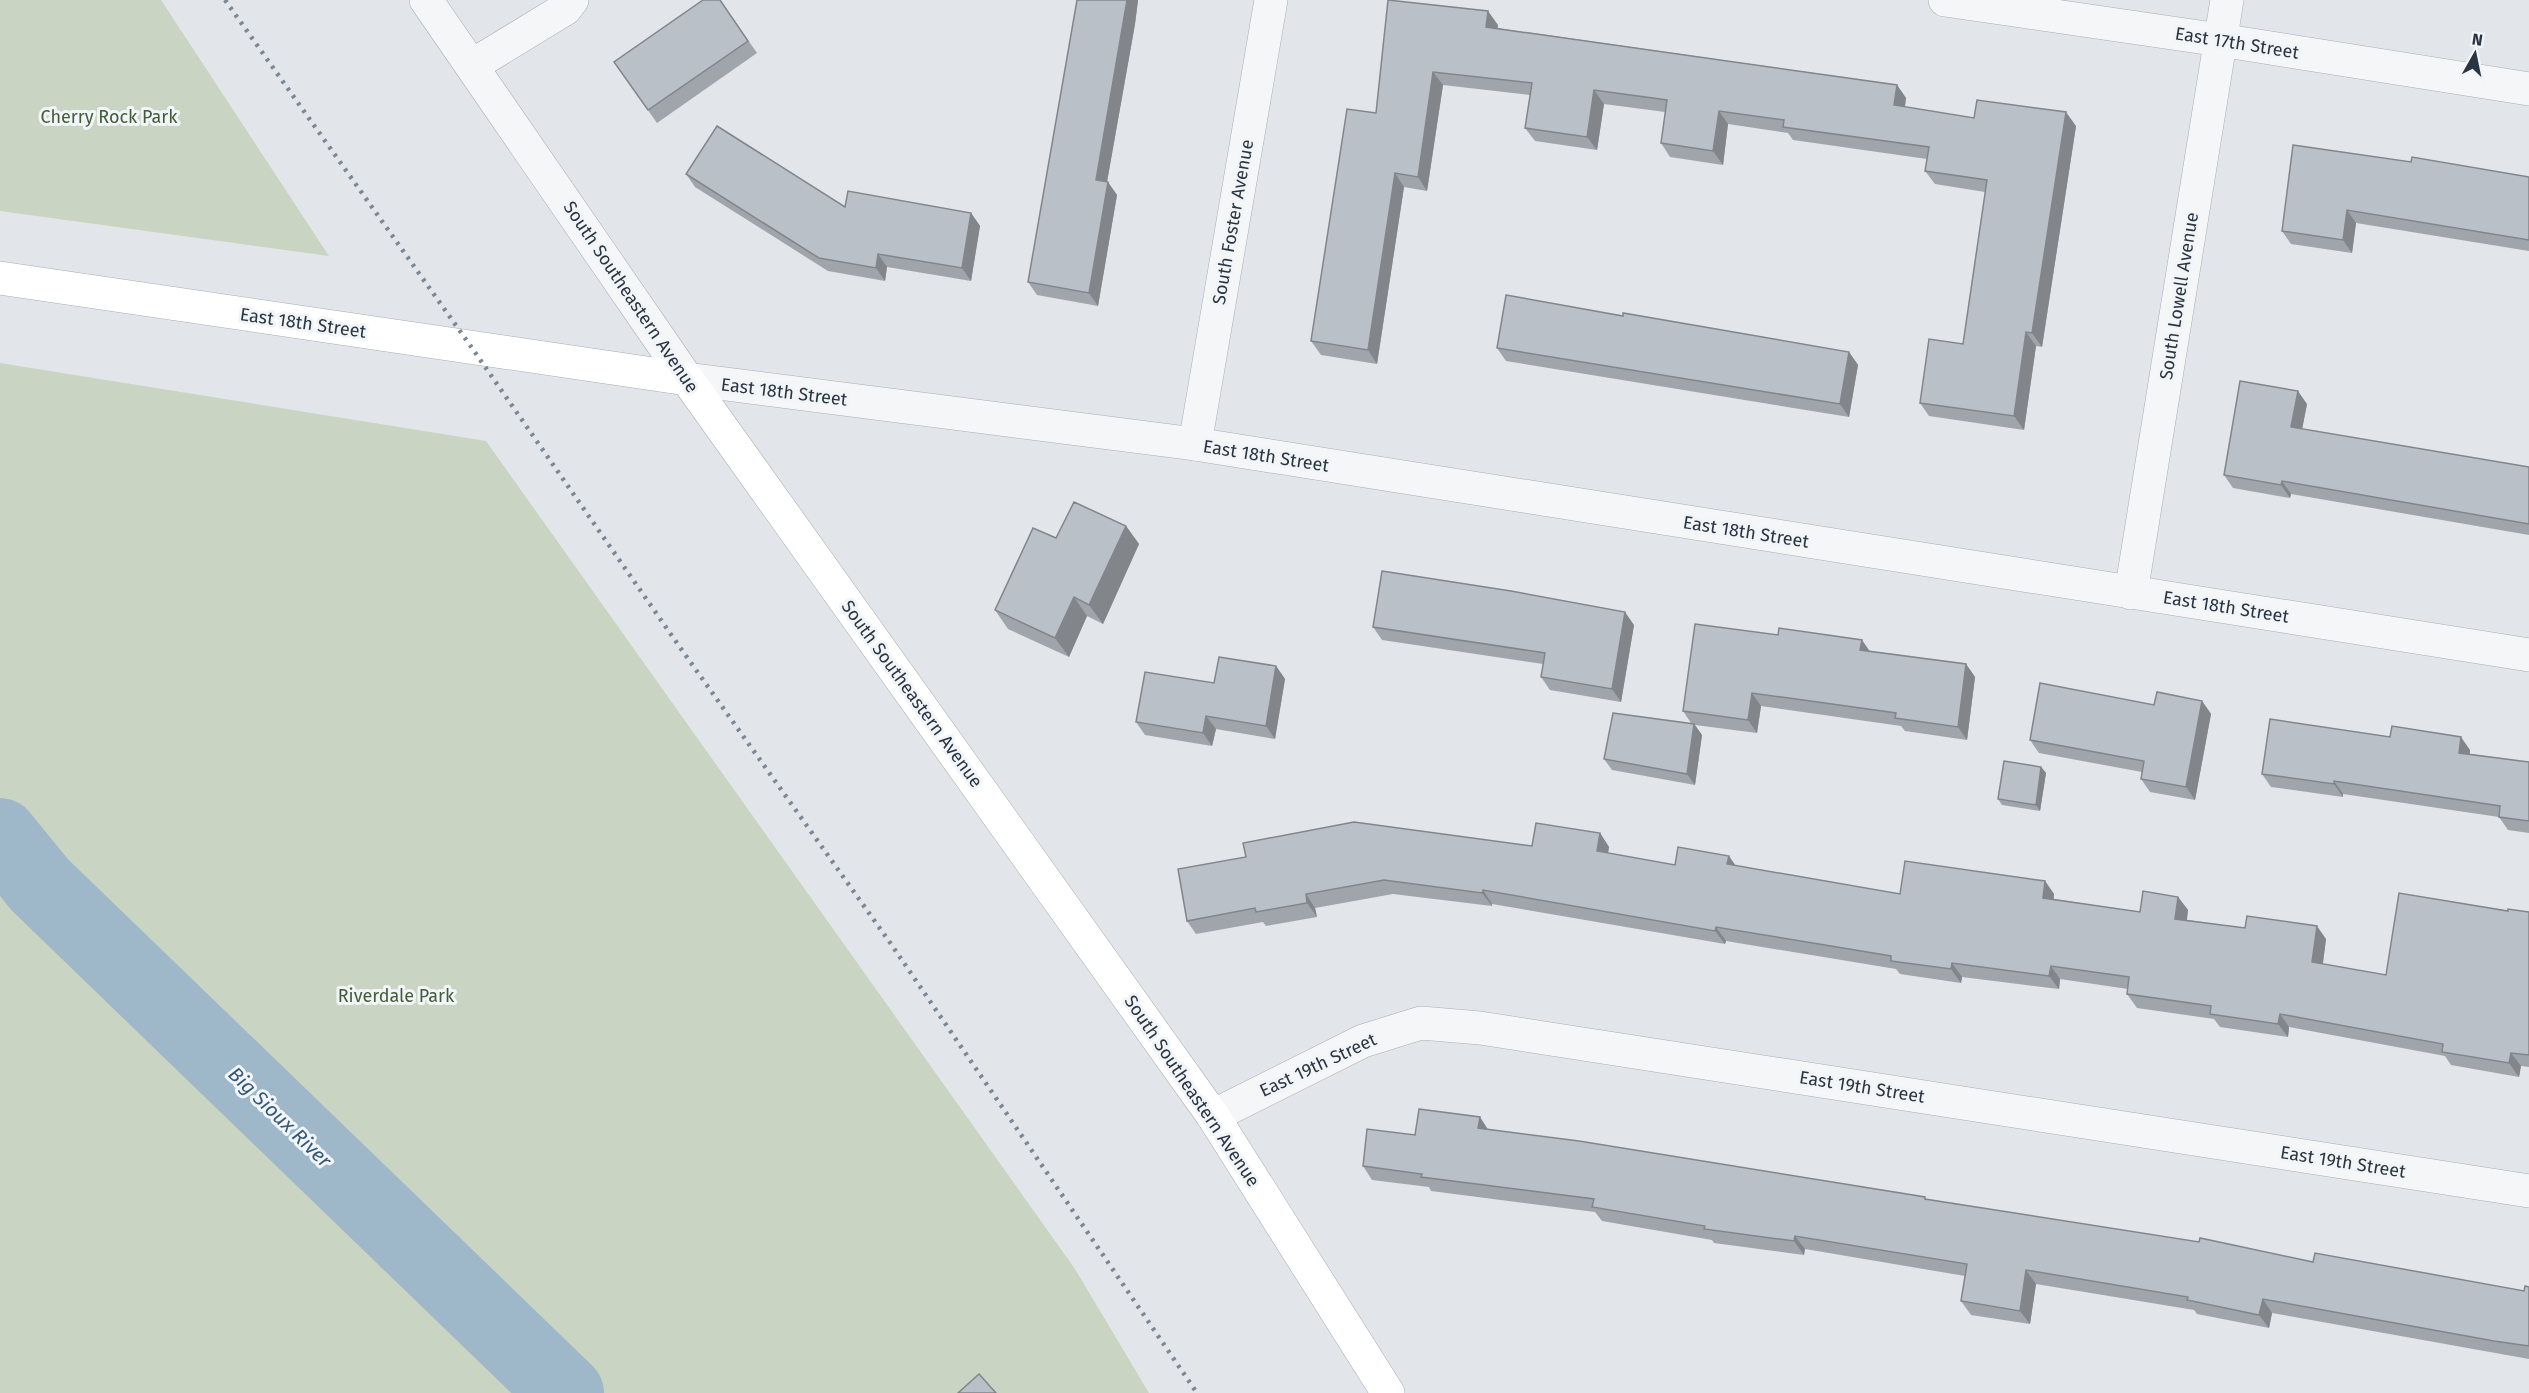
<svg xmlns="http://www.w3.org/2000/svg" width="2529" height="1393" viewBox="0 0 2529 1393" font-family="'Fira Sans',sans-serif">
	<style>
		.green { fill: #c9d4c3 }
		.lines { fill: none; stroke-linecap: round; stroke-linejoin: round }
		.river { stroke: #9eb7c9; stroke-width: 76 }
		.minor-casing { stroke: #a7adb4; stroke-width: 34 }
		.tertiary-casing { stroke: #a7adb4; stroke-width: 34 }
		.secondary-casing { stroke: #a7adb4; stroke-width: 34 }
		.minor { stroke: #f5f6f8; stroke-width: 33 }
		.tertiary { stroke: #f5f6f8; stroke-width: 33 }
		.secondary { stroke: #fff; stroke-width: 33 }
		.rail { stroke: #7c8794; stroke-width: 4.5; stroke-dasharray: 3 6; stroke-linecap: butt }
		.wall { fill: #9fa5ab }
		.shaded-wall { fill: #82868b }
		.building { fill: #b9c0c7; stroke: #82868b; stroke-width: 1.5 }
		.labels { text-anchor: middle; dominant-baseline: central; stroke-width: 6; stroke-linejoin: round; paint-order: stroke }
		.street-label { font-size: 18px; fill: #2a3542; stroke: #f2f5f7 }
		.park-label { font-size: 18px; fill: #435d38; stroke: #f2f5f7 }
		.water-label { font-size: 20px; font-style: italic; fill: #355875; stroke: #f2f5f7 }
	</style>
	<rect width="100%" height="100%" fill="#e2e6ea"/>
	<!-- green -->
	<g class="green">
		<path d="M 0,0 L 161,0 L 329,256 L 0,211 Z"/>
		<path d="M 0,363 L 486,441 L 1075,1269 L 1149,1393 L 0,1393 Z"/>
	</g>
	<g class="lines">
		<!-- river -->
		<path class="river" d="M 0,836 L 40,885 L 566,1393"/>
		<defs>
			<g id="minor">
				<path d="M 1945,0 L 2220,40 L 2529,89"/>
				<path d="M 473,65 L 565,9 L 572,0"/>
				<path d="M 1195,444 L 1271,0"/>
				<path d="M 1213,1116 L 1363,1041 L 1421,1023 L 1480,1028 L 2529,1191"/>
			</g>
			<g id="tertiary">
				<path d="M 426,0 L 687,379 L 1195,444 L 2529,655"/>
				<path d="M 2131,593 L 2227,0"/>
			</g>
			<path id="secondary" d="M 0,278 L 687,379 L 1213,1116 L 1388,1393"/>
		</defs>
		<!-- minor casing -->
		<use href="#minor" class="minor-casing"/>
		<!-- tertiary casing -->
		<use href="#tertiary" class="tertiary-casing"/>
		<!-- secondary casing -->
		<use href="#secondary" class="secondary-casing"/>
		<!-- minor -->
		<use href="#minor" class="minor"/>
		<!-- tertiary -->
		<use href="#tertiary" class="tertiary"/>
		<!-- secondary -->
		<use href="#secondary" class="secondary"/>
		<!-- rail -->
		<path class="rail" d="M 225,0 L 472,348 L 679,646 L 891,944 L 1197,1393"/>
	</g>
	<!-- wall -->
	<g class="wall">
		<path d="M 720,0 L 757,53 L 657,123 L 614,62 Z"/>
		<path d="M 1077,0 L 1138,0 L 1135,24 L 1107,182 L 1117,195 L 1098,306 L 1037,295 L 1028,282 Z"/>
		<path d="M 1498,25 L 1497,28 L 1897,85 L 1906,98 L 1905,107 L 1974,118 L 2076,126 L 2042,347 L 2036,346 L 2024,430 L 1929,416 L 1920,403 L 1963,344 L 1985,192 L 1935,184 L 1925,171 L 1927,159 L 1793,140 L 1788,133 L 1728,124 L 1723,165 L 1670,157 L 1661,143 L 1665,112 L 1604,104 L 1597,150 L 1535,141 L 1525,128 L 1530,95 L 1443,85 L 1427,191 L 1404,187 L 1377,364 L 1321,355 L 1311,341 L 1376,113 Z"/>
		<path d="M 2411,162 L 2529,177 L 2529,251 L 2356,223 L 2352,253 L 2291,244 L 2282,231 Z"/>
		<path d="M 686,174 L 845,207 L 971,213 L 980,226 L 971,281 L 887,267 L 885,281 L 828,271 L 695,187 Z"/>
		<path d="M 1623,316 L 1849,352 L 1858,365 L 1849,417 L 1506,361 L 1497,348 Z"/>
		<path d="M 2307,404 L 2302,429 L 2529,467 L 2529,535 L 2291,494 L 2290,498 L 2233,488 L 2224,475 Z"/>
		<path d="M 1126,526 L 1139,544 L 1103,624 L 1087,616 L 1069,657 L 1008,629 L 995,610 L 1056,538 Z"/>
		<path d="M 1634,625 L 1621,702 L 1550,690 L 1541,677 L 1543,664 L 1382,640 L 1373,627 Z"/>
		<path d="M 1869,651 L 1966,664 L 1975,677 L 1967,740 L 1905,731 L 1901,726 L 1761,706 L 1757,733 L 1695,725 L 1702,735 L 1695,785 L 1612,770 L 1604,759 L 1691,723 L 1683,711 Z"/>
		<path d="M 1276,666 L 1285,679 L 1275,739 L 1216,729 L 1212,746 L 1145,735 L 1136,722 Z"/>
		<path d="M 2202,701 L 2211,714 L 2195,800 L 2150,792 L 2141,779 L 2142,772 L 2039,753 L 2030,740 L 2154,705 Z"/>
		<path d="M 2470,750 L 2470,754 L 2529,762 L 2529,833 L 2508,830 L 2499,817 L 2343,794 L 2343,797 L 2271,787 L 2262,774 Z"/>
		<path d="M 2041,767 L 2046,773 L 2040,811 L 2002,805 L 1998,799 Z"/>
		<path d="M 1600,833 L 1609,847 L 1608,853 L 1675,865 L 1736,866 L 1900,894 L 2045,881 L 2054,894 L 2054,899 L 2140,912 L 2178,897 L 2188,910 L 2187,920 L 2326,939 L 2323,964 L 2386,975 L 2508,911 L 2529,912 L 2529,1067 L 2521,1066 L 2519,1077 L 2451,1065 L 2445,1056 L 2289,1027 L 2288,1037 L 2220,1027 L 2214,1019 L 2137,1008 L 2127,994 L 2128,989 L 2060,979 L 2059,989 L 1962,977 L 1961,983 L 1900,974 L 1896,969 L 1726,941 L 1725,944 L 1492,904 L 1492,906 L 1393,894 L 1315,908 L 1317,917 L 1266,926 L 1263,922 L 1196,934 L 1187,921 L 1178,869 L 1532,846 Z"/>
		<path d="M 1488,1129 L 2313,1262 L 2524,1291 L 2529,1287 L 2529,1359 L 2272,1313 L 2269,1328 L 2197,1314 L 2194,1310 L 2036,1284 L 2030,1324 L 1971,1315 L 1961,1301 L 1965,1276 L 1805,1249 L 1804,1255 L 1714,1243 L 1712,1240 L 1602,1221 L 1595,1212 L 1431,1191 L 1429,1187 L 1372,1180 L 1363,1166 L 1415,1135 Z"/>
	</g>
	<!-- shaded-wall -->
	<g class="shaded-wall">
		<path d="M 1127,0 L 1138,0 L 1135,24 L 1105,193 L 1096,180 Z"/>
		<path d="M 1488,11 L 1498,25 L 1496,41 L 1486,27 Z"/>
		<path d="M 1433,72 L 1443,85 L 1427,191 L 1418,177 Z"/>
		<path d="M 1897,85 L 1906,98 L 1903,119 L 1894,105 Z"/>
		<path d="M 1594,90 L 1604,104 L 1597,150 L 1587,137 Z"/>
		<path d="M 1719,111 L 1728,124 L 1723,165 L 1713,151 Z"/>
		<path d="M 2066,112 L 2076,126 L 2042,347 L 2032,333 Z"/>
		<path d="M 1395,173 L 1404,187 L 1377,364 L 1368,350 Z"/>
		<path d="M 1108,182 L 1117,195 L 1098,306 L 1089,293 Z"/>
		<path d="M 2347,210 L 2356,223 L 2352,253 L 2343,240 Z"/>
		<path d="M 971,213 L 980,226 L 971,281 L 962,268 Z"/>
		<path d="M 878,254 L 887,267 L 885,281 L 876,268 Z"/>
		<path d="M 2026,332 L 2036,346 L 2024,430 L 2014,416 Z"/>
		<path d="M 1849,352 L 1858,365 L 1849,417 L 1840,404 Z"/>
		<path d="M 2298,391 L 2307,404 L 2300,440 L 2291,427 Z"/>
		<path d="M 2282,481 L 2291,494 L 2290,498 L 2281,485 Z"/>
		<path d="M 1126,526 L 1139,544 L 1103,624 L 1089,605 Z"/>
		<path d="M 1074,597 L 1087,616 L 1069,657 L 1055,638 Z"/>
		<path d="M 1625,612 L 1634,625 L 1621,702 L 1612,689 Z"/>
		<path d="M 1862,640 L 1871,653 L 1860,650 Z"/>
		<path d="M 1966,664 L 1975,677 L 1967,740 L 1958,727 Z"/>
		<path d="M 1276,666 L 1285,679 L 1275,739 L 1266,726 Z"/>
		<path d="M 1752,693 L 1761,706 L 1757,733 L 1748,720 Z"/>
		<path d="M 2202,701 L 2211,714 L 2195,800 L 2186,787 Z"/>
		<path d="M 1206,716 L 1216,729 L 1212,746 L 1203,733 Z"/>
		<path d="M 1694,724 L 1702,735 L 1695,785 L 1687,774 Z"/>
		<path d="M 2461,737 L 2470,750 L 2468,765 L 2459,753 Z"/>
		<path d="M 2041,767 L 2046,773 L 2040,811 L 2036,805 Z"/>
		<path d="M 2334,781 L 2343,794 L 2343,797 L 2334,784 Z"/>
		<path d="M 1600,833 L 1609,847 L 1606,864 L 1597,851 Z"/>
		<path d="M 1729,856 L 1738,869 L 1727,864 Z"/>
		<path d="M 2045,881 L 2054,894 L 2052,911 L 2043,898 Z"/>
		<path d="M 1483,890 L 1492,904 L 1492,906 L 1482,893 Z"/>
		<path d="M 1306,894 L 1315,908 L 1317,917 L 1307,903 Z"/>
		<path d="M 2178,897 L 2188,910 L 2185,932 L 2175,919 Z"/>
		<path d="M 2317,926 L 2326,939 L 2321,976 L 2312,962 Z"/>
		<path d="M 1716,927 L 1726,941 L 1725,944 L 1715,931 Z"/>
		<path d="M 1952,963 L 1962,977 L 1961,983 L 1951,969 Z"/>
		<path d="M 2051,966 L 2060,979 L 2059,989 L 2049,976 Z"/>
		<path d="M 2280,1014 L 2289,1027 L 2288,1037 L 2278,1024 Z"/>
		<path d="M 2511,1053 L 2521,1066 L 2519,1077 L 2509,1063 Z"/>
		<path d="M 1480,1117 L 1489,1131 L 1478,1128 Z"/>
		<path d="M 1795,1236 L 1805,1249 L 1804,1255 L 1794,1241 Z"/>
		<path d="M 2026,1270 L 2036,1284 L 2030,1324 L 2020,1311 Z"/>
		<path d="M 2263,1299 L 2272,1313 L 2269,1328 L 2259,1315 Z"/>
	</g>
	<!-- building -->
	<g class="building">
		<path d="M 703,0 L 720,0 L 748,41 L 648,110 L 614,62 Z"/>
		<path d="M 1077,0 L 1127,0 L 1096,180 L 1108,182 L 1089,293 L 1028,282 Z"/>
		<path d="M 1388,0 L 1488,11 L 1486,27 L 1897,85 L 1894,105 L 1974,118 L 1977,100 L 2066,112 L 2032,333 L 2026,332 L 2014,416 L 1920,403 L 1929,339 L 1963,344 L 1987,180 L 1925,171 L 1929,147 L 1783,127 L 1784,120 L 1719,111 L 1713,151 L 1661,143 L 1667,100 L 1594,90 L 1587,137 L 1525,128 L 1532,83 L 1433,72 L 1418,177 L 1395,173 L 1368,350 L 1311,341 L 1347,109 L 1376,113 Z"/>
		<path d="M 717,126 L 845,207 L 848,191 L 971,213 L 962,268 L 878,254 L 876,268 L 819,258 L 686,174 Z"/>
		<path d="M 2293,145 L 2411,162 L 2412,157 L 2529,177 L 2529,240 L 2347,210 L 2343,240 L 2282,231 Z"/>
		<path d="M 1506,295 L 1623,316 L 1623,313 L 1849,352 L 1840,404 L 1497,348 Z"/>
		<path d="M 2240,381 L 2298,391 L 2291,427 L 2529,467 L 2529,524 L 2282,481 L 2281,485 L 2224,475 Z"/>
		<path d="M 1074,502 L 1126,526 L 1089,605 L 1074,597 L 1055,638 L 995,610 L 1033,528 L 1056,538 Z"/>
		<path d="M 1382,571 L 1511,591 L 1625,612 L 1612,689 L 1541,677 L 1545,653 L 1373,627 Z"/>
		<path d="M 1695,624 L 1778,635 L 1779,628 L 1862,640 L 1860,650 L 1966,664 L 1958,727 L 1895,718 L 1896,713 L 1752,693 L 1748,720 L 1683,711 Z"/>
		<path d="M 1219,657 L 1276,666 L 1266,726 L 1206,716 L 1203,733 L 1136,722 L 1145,672 L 1214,683 Z"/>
		<path d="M 2040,683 L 2154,705 L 2157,692 L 2202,701 L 2186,787 L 2141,779 L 2144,761 L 2030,740 Z"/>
		<path d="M 1613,713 L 1694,724 L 1687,774 L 1604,759 Z"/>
		<path d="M 2270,719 L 2390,737 L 2392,726 L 2461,737 L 2459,753 L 2529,762 L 2529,821 L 2499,817 L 2500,806 L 2334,781 L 2334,784 L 2262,774 Z"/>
		<path d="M 2004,761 L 2041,767 L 2036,805 L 1998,799 Z"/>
		<path d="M 1354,822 L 1532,846 L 1536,823 L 1600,833 L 1597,851 L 1675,865 L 1678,847 L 1729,856 L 1727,864 L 1900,894 L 1905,861 L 2045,881 L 2043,898 L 2140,912 L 2143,891 L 2178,897 L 2175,919 L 2245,928 L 2247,916 L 2317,926 L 2312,962 L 2386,975 L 2399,893 L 2508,911 L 2508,909 L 2529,912 L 2529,1055 L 2511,1053 L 2509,1063 L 2442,1052 L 2443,1044 L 2280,1014 L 2278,1024 L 2210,1014 L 2211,1006 L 2127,994 L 2129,977 L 2051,966 L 2049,976 L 1952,963 L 1951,969 L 1891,961 L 1891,956 L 1716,927 L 1715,931 L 1483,890 L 1482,893 L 1384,880 L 1306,894 L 1307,903 L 1256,912 L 1255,908 L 1187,921 L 1178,869 L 1246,857 L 1243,843 Z"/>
		<path d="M 1419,1109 L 1480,1117 L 1478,1128 L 1579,1141 L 1925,1197 L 1925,1199 L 2199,1242 L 2200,1238 L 2313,1262 L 2315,1253 L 2524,1291 L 2525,1286 L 2529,1287 L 2529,1346 L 2494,1341 L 2263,1299 L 2259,1315 L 2187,1300 L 2188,1297 L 2026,1270 L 2020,1311 L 1961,1301 L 1967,1264 L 1795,1236 L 1794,1241 L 1704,1229 L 1705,1226 L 1592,1207 L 1594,1199 L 1421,1177 L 1422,1174 L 1363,1166 L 1367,1129 L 1415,1135 Z"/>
		<path d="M 979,1374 L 996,1393 L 958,1393 Z"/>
	</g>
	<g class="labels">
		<!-- street labels -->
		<g class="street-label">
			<text transform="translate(2237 43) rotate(9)">East 17th Street</text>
			<text transform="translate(1233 222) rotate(-80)">South Foster Avenue</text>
			<text transform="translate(2179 296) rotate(-81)">South Lowell Avenue</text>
			<text transform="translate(631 297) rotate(56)">South Southeastern Avenue</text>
			<text transform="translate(303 323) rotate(8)">East 18th Street</text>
			<text transform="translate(784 392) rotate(7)">East 18th Street</text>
			<text transform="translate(1266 456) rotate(9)">East 18th Street</text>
			<text transform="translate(1746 532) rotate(9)">East 18th Street</text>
			<text transform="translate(2226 607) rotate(9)">East 18th Street</text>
			<text transform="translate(912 694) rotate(54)">South Southeastern Avenue</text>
			<text transform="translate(1318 1065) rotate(-25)">East 19th Street</text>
			<text transform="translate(1862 1087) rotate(9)">East 19th Street</text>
			<text transform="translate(1192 1091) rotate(56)">South Southeastern Avenue</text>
			<text transform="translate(2343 1162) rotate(9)">East 19th Street</text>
		</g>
		<!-- park labels -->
		<g class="park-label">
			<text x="109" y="117">Cherry Rock Park</text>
			<text x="396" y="996">Riverdale Park</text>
		</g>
		<!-- water labels -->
		<g class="water-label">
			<text transform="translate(280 1117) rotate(44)">Big Sioux River</text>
		</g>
	</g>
	<!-- north arrow -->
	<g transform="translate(2475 54) rotate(9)" stroke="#f2f5f7" stroke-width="4.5" paint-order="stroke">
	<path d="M0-4.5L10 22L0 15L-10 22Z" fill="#2a3542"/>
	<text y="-9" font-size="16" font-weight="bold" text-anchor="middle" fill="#2a3542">N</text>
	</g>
</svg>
